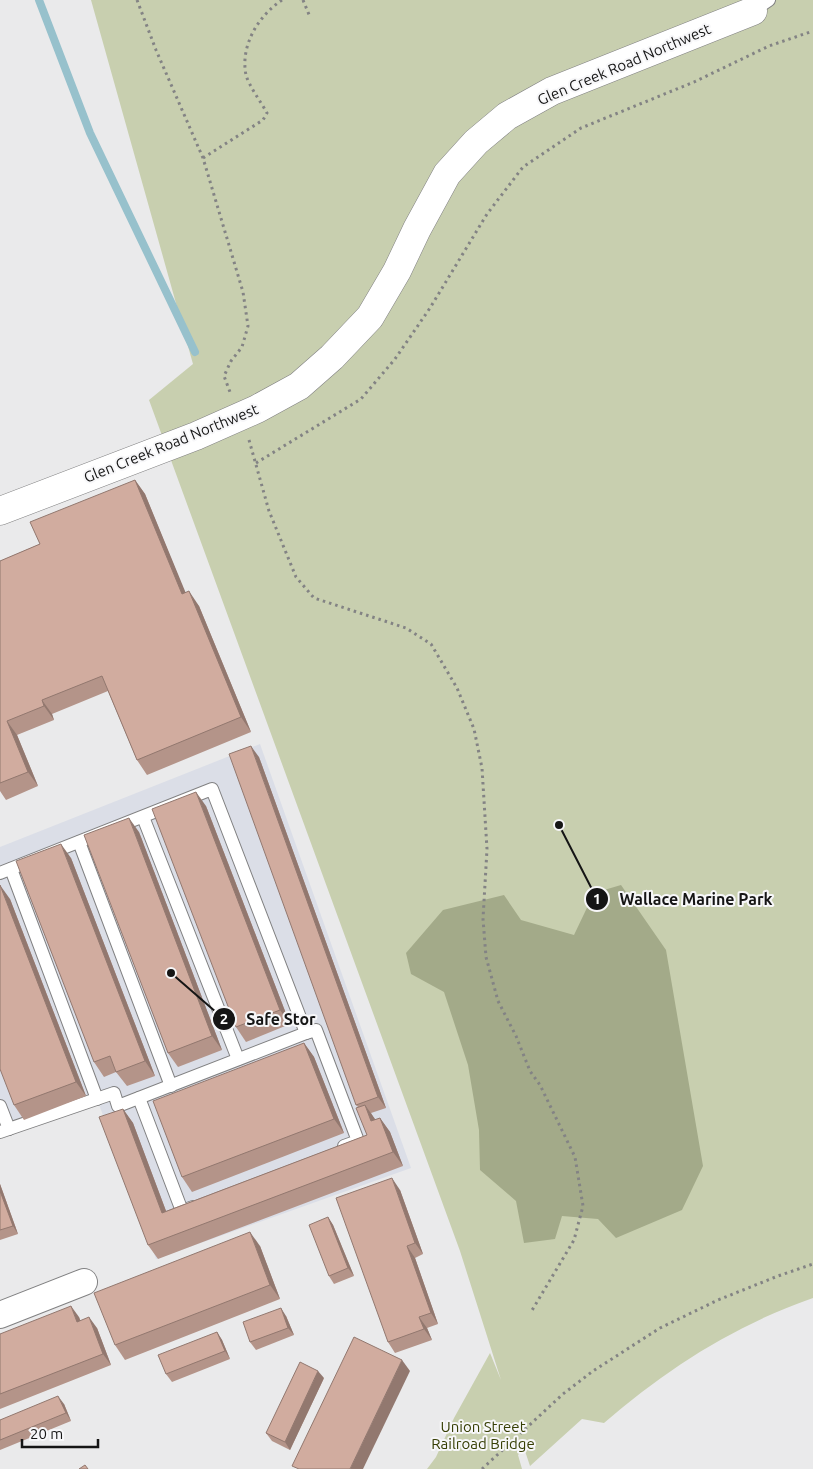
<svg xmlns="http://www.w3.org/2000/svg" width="813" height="1469" viewBox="0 0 813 1469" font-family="Ubuntu,sans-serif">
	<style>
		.built { fill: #dbdee7 }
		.green { fill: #c8cfaf }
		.forest { fill: #a3aa89 }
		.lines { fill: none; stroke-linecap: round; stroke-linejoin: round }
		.stream { stroke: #97c1cc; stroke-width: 8 }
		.service-casing { stroke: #818182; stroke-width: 14 }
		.minor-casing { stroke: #818182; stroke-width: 28 }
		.tertiary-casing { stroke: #818182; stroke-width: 29 }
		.path { stroke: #838384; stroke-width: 3; stroke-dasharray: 2.5 4; stroke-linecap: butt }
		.service { stroke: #fff; stroke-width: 12 }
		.minor { stroke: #fff; stroke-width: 26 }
		.tertiary { stroke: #fff; stroke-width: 28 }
		.wall { fill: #b49489 }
		.shaded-wall { fill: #92786f }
		.building { fill: #d1ac9f; stroke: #92786f }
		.labels { text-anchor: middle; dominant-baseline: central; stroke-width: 4; stroke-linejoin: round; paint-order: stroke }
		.street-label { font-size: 15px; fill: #151515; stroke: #f7f7f9 }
		.park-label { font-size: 15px; fill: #373f05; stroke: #f7f7f9 }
		.leader { fill: none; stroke: #151515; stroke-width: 2 }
		.callout-dot { fill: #151515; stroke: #f7f7f9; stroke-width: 2 }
		.mark-label { font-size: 15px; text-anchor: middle; font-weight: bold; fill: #fff }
		.callout-label { font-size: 16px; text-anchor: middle; font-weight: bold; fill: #151515; stroke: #f7f7f9; stroke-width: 4; stroke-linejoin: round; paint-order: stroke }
	</style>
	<rect width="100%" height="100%" fill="#eaeaeb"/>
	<!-- built -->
	<path class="built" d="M 260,744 L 411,1168 L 156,1259 L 97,1099 L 0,1134 L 0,847 Z"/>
	<!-- green -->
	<path class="green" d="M 91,0 L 813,0 L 813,1298 C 735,1325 666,1369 604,1423 L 582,1419 L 530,1466 L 524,1448 L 518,1455 L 522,1469 L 427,1469 L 436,1457 L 454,1418 L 490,1353 L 501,1380 L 460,1251 L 149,400 L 193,364 Z"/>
	<!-- forest -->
	<path class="forest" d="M 621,885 L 666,950 L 703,1166 L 682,1210 L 616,1238 L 598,1219 L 562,1216 L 555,1239 L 524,1243 L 516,1201 L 480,1170 L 479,1130 L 468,1065 L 444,992 L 411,974 L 406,953 L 443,910 L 504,895 L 521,920 L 574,935 L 594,893 Z"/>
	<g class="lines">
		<!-- stream -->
		<path class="stream" d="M 39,0 L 90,133 L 195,352"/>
		<defs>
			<g id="service">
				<path d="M 753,11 L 769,0"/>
				<path d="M 143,817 L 238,1059"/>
				<path d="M 79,842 L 171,1086"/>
				<path d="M 11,869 L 97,1099"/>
				<path d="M 0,873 L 212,789 L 306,1033 L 118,1106 L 114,1093 L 0,1132"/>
				<path d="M 306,1033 L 316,1030 L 358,1141 L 344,1146"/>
				<path d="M 139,1098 L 182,1211 L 193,1207"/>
				<path d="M 0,1106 L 9,1129"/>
			</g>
			<path id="minor" d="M 0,1315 L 84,1282"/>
			<path id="tertiary" d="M 0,511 L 196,436 L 257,409 L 299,386 L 332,357 L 370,317 L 397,271 L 417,229 L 447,174 L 476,142 L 507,116 L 552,91 L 753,11"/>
		</defs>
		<!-- service casing -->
		<use href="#service" class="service-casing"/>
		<!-- minor casing -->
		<use href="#minor" class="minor-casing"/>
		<!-- tertiary casing -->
		<use href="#tertiary" class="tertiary-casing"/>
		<!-- path -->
		<g class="path">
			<path d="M 137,0 L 156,50 L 203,158 L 243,292 L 248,326 L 242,347 L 231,361 L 224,376 L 230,392"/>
			<path d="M 303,0 L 310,17"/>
			<path d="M 203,158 L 263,120 L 267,113 C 261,102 249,86 246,75 C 240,46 258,16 282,0"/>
			<path d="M 249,440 L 269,511 L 296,577 L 314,598 L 406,628 L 431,644 L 457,688 L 474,729 L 482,768 L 487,849 L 483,919 L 486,957 L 498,1001 L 516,1036 L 530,1071 L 540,1085 L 575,1157 L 583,1206 L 574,1240 L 531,1312"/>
			<path d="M 256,463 L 361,399 L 395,359 L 430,308 L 487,214 L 523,167 L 581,128 L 694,82 L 769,46 L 813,31"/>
			<path d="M 482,1469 L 563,1394 L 593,1371 L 660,1328 L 718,1300 L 778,1276 L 813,1264"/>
		</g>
		<!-- service -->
		<use href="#service" class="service"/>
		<!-- minor -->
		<use href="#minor" class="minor"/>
		<!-- tertiary -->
		<use href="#tertiary" class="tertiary"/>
	</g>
	<!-- wall -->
	<g class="wall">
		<path d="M 135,480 L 145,494 L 185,593 L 199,606 L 251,732 L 147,775 L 137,760 L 108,691 L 52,714 L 54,720 L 17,735 L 38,786 L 6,800 L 0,791 L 0,561 L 40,544 Z"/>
		<path d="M 259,757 L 386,1108 L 371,1113 L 375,1120 L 380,1118 L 390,1132 L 403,1166 L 158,1259 L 148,1245 L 123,1109 L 133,1123 L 166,1211 L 367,1135 L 358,1107 L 356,1105 Z"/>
		<path d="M 206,806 L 290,1024 L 246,1042 L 236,1027 Z"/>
		<path d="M 139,832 L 222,1050 L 178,1067 L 168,1053 Z"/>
		<path d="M 71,858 L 155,1076 L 127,1086 L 116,1072 L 104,1077 L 94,1062 Z"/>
		<path d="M 10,899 L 86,1096 L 24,1120 L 14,1105 Z"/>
		<path d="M 304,1043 L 314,1057 L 344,1133 L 192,1192 L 182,1177 Z"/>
		<path d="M 0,1184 L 18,1234 L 0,1240 Z"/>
		<path d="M 400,1190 L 423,1254 L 415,1258 L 438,1324 L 427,1328 L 432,1340 L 395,1353 L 388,1342 Z"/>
		<path d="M 328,1217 L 333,1225 L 354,1276 L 334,1284 L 329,1276 Z"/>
		<path d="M 260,1246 L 280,1299 L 125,1360 L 115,1345 Z"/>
		<path d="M 286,1316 L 294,1335 L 256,1350 L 250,1342 Z"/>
		<path d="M 79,1317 L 80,1321 L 97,1328 L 111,1365 L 0,1409 L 0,1334 Z"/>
		<path d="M 217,1332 L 222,1340 L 230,1359 L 172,1382 L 166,1374 Z"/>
		<path d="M 324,1378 L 290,1450 L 272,1441 L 266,1433 Z"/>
		<path d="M 64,1404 L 71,1421 L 0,1450 L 0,1420 Z"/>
	</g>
	<!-- shaded-wall -->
	<g class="shaded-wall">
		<path d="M 135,480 L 145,494 L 192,608 L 182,594 Z"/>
		<path d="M 189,591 L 199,606 L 251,732 L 241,717 Z"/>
		<path d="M 42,700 L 52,714 L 54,720 L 44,706 Z"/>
		<path d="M 7,721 L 17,735 L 38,786 L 28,772 Z"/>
		<path d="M 251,746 L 259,757 L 386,1108 L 378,1097 Z"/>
		<path d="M 196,792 L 206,806 L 290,1024 L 280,1010 Z"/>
		<path d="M 129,818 L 139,832 L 222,1050 L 212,1036 Z"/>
		<path d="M 61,844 L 71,858 L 155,1076 L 145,1061 Z"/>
		<path d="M 0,885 L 10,899 L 86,1096 L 76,1082 Z"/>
		<path d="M 304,1043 L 314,1057 L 344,1133 L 334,1119 Z"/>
		<path d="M 365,1105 L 375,1119 L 381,1136 L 371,1121 Z"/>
		<path d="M 123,1109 L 133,1123 L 172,1227 L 162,1213 Z"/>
		<path d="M 380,1118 L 390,1132 L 403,1166 L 393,1152 Z"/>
		<path d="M 392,1178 L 400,1190 L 423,1254 L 415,1243 Z"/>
		<path d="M 0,1184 L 18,1234 L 13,1226 L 0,1191 Z"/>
		<path d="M 328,1217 L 333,1225 L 354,1276 L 348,1268 Z"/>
		<path d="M 250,1232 L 260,1246 L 280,1299 L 270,1285 Z"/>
		<path d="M 407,1246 L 415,1258 L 438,1324 L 431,1313 Z"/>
		<path d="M 71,1306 L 79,1317 L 85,1333 L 77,1322 Z"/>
		<path d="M 281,1308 L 286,1316 L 294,1335 L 288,1328 Z"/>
		<path d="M 89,1317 L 97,1328 L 111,1365 L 103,1354 Z"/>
		<path d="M 419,1317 L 427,1328 L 432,1340 L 424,1329 Z"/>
		<path d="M 217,1332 L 222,1340 L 230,1359 L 225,1351 Z"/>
		<path d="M 402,1360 L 410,1371 L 363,1469 L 350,1469 Z"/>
		<path d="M 318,1371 L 324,1378 L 290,1450 L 285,1442 Z"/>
		<path d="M 58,1396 L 64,1404 L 71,1421 L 66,1413 Z"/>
	</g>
	<!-- building -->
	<g class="building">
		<path d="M 135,480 L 182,594 L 189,591 L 241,717 L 137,760 L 102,676 L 42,700 L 44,706 L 7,721 L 28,772 L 0,783 L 0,561 L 40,544 L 30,522 Z"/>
		<path d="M 251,746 L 378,1097 L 356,1105 L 229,754 Z"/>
		<path d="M 196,792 L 280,1010 L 236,1027 L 152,809 Z"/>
		<path d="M 129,818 L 212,1036 L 168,1053 L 84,835 Z"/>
		<path d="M 61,844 L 145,1061 L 116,1072 L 110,1056 L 94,1062 L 16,861 Z"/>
		<path d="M 0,885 L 76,1082 L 14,1105 L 0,1069 Z"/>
		<path d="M 304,1043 L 334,1119 L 182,1177 L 153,1101 Z"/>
		<path d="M 365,1105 L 371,1121 L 380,1118 L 393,1152 L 148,1245 L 99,1117 L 123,1109 L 162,1213 L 367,1135 L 356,1108 Z"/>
		<path d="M 392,1178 L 415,1243 L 407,1246 L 431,1313 L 419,1317 L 424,1329 L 388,1342 L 336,1198 Z"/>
		<path d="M 0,1191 L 13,1226 L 0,1230 Z"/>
		<path d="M 328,1217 L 348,1268 L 329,1276 L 309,1225 Z"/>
		<path d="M 250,1232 L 270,1285 L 115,1345 L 94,1293 Z"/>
		<path d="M 71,1306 L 77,1322 L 89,1317 L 103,1354 L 0,1394 L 0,1334 Z"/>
		<path d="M 281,1308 L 288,1328 L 250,1342 L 243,1322 Z"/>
		<path d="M 217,1332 L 225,1351 L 166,1374 L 158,1355 Z"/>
		<path d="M 354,1337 L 402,1360 L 350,1469 L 299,1469 L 292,1466 Z"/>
		<path d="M 300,1362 L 318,1371 L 285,1442 L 266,1433 Z"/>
		<path d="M 58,1396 L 66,1413 L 0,1440 L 0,1420 Z"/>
		<path d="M 85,1465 L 88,1469 L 79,1469 Z"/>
	</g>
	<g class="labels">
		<!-- street labels -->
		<g class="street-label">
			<text transform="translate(624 64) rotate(-23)">Glen Creek Road Northwest</text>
			<text transform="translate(171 443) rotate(-22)">Glen Creek Road Northwest</text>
		</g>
		<!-- park labels -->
		<g class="park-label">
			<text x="483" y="1426">Union Street<tspan x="483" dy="17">Railroad Bridge</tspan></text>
		</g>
	</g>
	<!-- callouts -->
	<path class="leader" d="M559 825L597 899M171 973L224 1019"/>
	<g class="callout-dot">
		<circle cx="559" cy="825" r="5"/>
		<circle cx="171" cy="973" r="5"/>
		<circle cx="597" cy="899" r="12"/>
		<circle cx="224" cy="1019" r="12"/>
	</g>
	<g class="mark-label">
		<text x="597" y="904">1</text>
		<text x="224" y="1024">2</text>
	</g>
	<g class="callout-label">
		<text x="696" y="905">Wallace Marine Park</text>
		<text x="281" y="1025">Safe Stor</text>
	</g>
	<!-- scale -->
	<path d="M22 1439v8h76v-8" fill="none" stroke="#151515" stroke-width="2.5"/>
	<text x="30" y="1439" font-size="15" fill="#151515" stroke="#f7f7f9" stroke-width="4" paint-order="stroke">20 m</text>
</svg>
